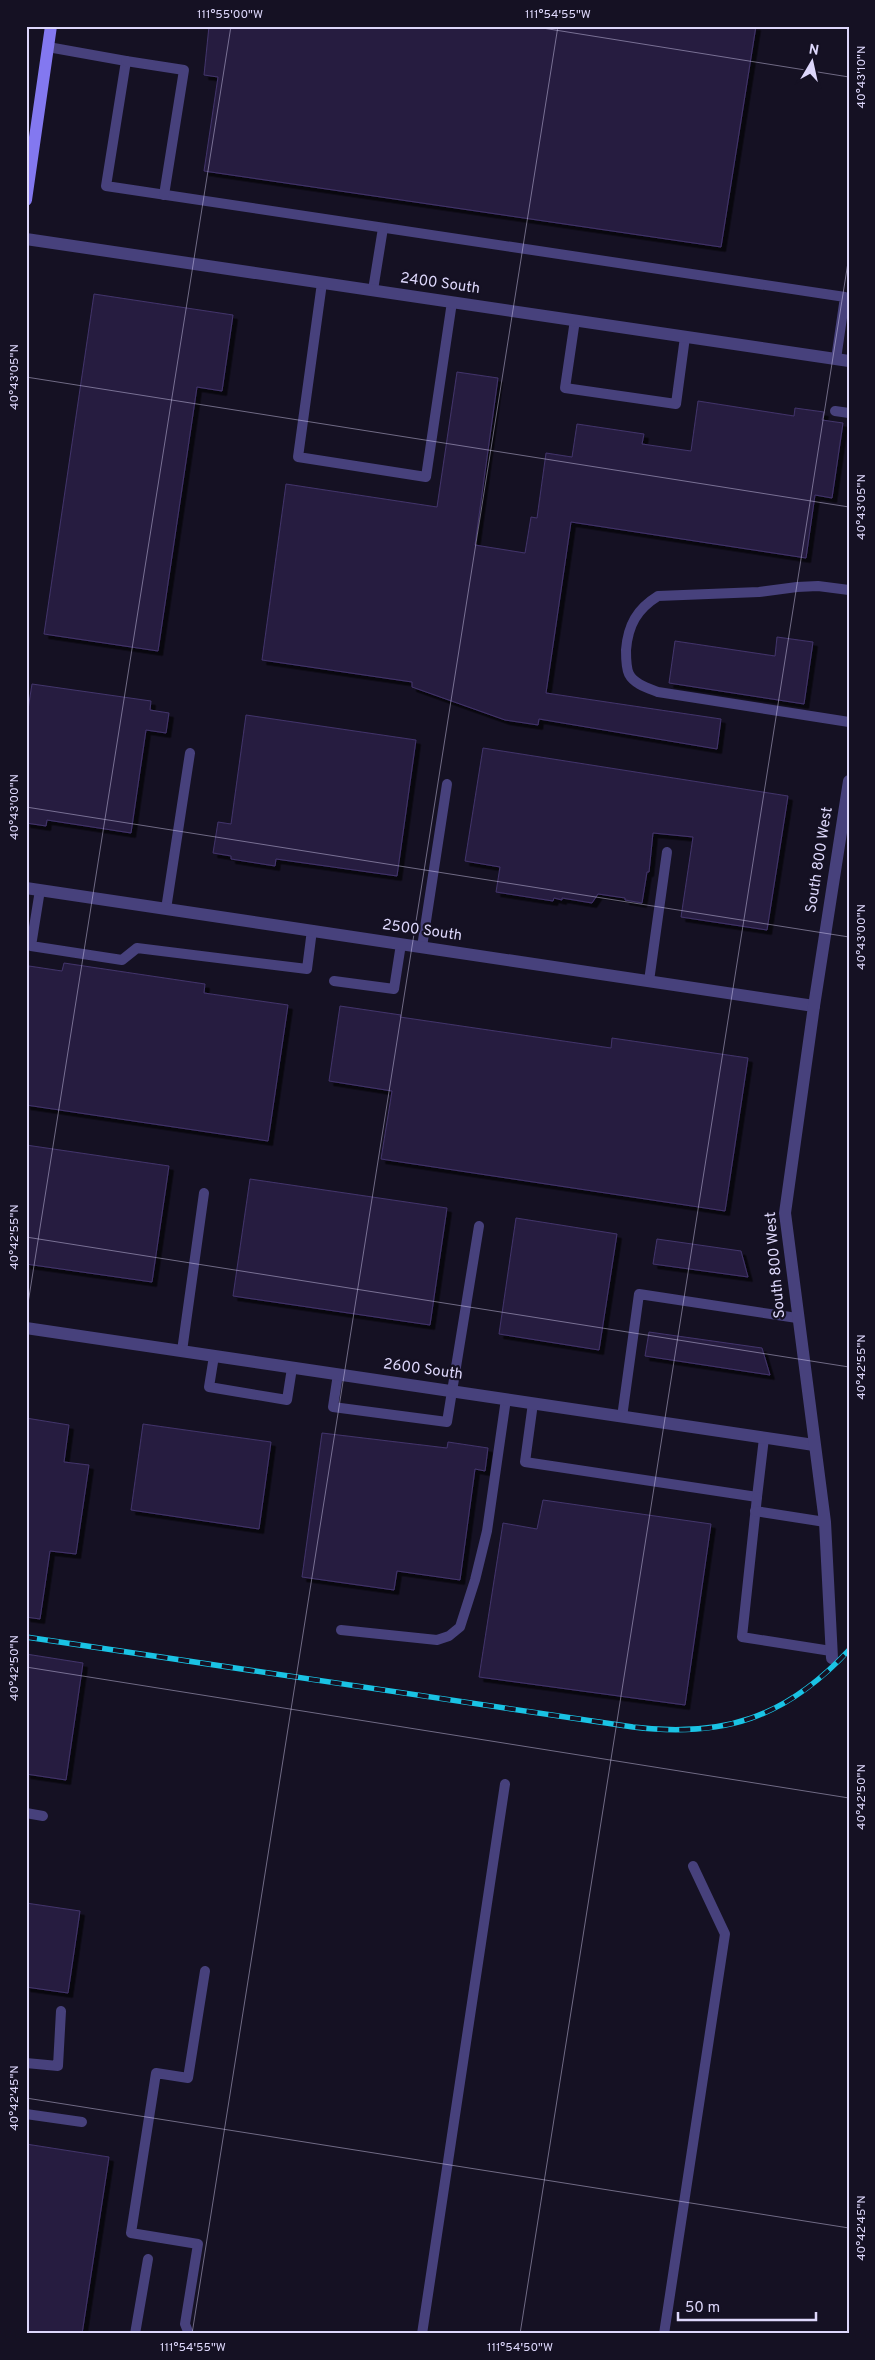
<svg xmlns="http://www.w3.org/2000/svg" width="875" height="2360" viewBox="0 0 875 2360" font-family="Overpass,sans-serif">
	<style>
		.building { fill: #281f41; stroke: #42346b; filter: url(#shadow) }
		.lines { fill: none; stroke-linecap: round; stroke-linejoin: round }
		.service { stroke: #47417c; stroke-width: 10 }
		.minor { stroke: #47417c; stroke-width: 12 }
		.secondary { stroke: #8378f0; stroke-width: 12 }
		.rail-casing { stroke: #1ac3e4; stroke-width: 5.5 }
		.rail { stroke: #151123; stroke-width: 4; stroke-dasharray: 11; stroke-linecap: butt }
		.ticks { fill: none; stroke: #ddd7fb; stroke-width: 1; stroke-opacity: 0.45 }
		.labels { text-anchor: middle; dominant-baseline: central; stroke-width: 4.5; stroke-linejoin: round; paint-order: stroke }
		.street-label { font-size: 15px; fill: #ddd7fb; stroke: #151123 }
		.neatline { fill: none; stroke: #ddd7fb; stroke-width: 2 }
		.ticks-label { font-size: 12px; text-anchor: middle; fill: #ddd7fb }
	</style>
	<defs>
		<filter id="shadow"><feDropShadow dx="4.5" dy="4.5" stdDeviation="0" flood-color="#0009"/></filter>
	</defs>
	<rect width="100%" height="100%" fill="#151123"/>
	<!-- building -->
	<g class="building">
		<path d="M 209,26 L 756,26 L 721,247 L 204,171 L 218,77 L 204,75 Z"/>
		<path d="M 94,294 L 233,315 L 222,391 L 197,387 L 158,651 L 44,634 Z"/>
		<path d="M 457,372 L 498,378 L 475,545 L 525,553 L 531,517 L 537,518 L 546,453 L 572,457 L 577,424 L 644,434 L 642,444 L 691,451 L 698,401 L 794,416 L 795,408 L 824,412 L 822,420 L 843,423 L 832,498 L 815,495 L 806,558 L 571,522 L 546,693 L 721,719 L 717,749 L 539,719 L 538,725 L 505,720 L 412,687 L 412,682 L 262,660 L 286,484 L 437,507 Z"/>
		<path d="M 777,637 L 813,642 L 804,704 L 669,683 L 675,641 L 775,656 Z"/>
		<path d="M 32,684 L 151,701 L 150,710 L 169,713 L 166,733 L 146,730 L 131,833 L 47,820 L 46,826 L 26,823 L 26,722 Z"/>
		<path d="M 246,715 L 416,740 L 397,876 L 276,859 L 275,866 L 231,859 L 231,856 L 213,853 L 218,822 L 231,824 Z"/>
		<path d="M 483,748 L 788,796 L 767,930 L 681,917 L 693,837 L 653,833 L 649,872 L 647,872 L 642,903 L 625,900 L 625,898 L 598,894 L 592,903 L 562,898 L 562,900 L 554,898 L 553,901 L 496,892 L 500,867 L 465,861 Z"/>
		<path d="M 64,963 L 205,984 L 204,993 L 288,1005 L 268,1141 L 26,1105 L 26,984 L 29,966 L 62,971 Z"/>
		<path d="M 340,1006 L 401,1015 L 400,1017 L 611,1048 L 612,1038 L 748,1058 L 725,1211 L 381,1159 L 392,1091 L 329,1081 Z"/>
		<path d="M 26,1145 L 169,1166 L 152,1282 L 26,1264 Z"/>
		<path d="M 250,1179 L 447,1208 L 430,1325 L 233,1296 Z"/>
		<path d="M 516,1218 L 617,1234 L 599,1350 L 499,1334 Z"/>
		<path d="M 657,1239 L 741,1251 L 748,1277 L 653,1264 Z"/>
		<path d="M 649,1332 L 762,1348 L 770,1375 L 645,1356 Z"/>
		<path d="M 26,1418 L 69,1425 L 64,1462 L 89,1465 L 76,1554 L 50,1551 L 40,1619 L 26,1617 Z"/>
		<path d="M 143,1424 L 271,1442 L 259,1529 L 131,1510 Z"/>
		<path d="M 322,1433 L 447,1448 L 448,1442 L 488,1448 L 485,1471 L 475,1469 L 460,1580 L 397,1571 L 394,1590 L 302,1577 Z"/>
		<path d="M 543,1500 L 711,1524 L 685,1705 L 479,1677 L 503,1523 L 537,1529 Z"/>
		<path d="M 26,1654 L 83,1663 L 66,1780 L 26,1774 Z"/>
		<path d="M 26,1903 L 80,1911 L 68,1993 L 26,1987 Z"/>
		<path d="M 26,2144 L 109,2157 L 82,2334 L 26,2334 Z"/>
	</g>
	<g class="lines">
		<!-- service -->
		<g class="service">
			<path d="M 48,47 L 126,61 L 106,186 L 845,297 L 836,359"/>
			<path d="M 126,61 L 184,70 L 164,195"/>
			<path d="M 322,283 L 298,457 L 426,477 L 452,302"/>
			<path d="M 373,290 L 383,228"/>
			<path d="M 575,320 L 565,388 L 676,404 L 685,337"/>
			<path d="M 835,411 L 849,413"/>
			<path d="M 849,590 L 818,586 L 797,587 L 759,592 L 658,596 C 637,609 628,625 626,650 C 626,657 626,668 629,674 C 634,684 648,688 658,692 L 849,722"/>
			<path d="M 40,890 L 31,946 L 122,960 L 137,948 L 307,969 L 312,930"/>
			<path d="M 166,909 L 190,753"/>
			<path d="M 422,947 L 447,784"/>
			<path d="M 334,981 L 394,989 L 401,944"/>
			<path d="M 649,981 L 667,852"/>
			<path d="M 182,1351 L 204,1193"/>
			<path d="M 214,1356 L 209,1387 L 287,1400 L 292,1368"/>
			<path d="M 338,1374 L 333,1407 L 447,1422 L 479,1226"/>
			<path d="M 533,1403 L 525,1462 L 757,1497 L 764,1438"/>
			<path d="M 622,1417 L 639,1294 L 797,1318"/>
			<path d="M 757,1497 L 742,1637 L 831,1651"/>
			<path d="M 755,1511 L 825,1522"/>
			<path d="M 341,1630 L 437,1640 L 449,1636 L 460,1627 L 475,1580 L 487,1531 L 506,1399"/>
			<path d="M 26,1813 L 43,1816"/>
			<path d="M 26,2063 L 58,2066 L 61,2011"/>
			<path d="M 26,2114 L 82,2122"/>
			<path d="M 135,2334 L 148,2259"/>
			<path d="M 189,2334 L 185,2324 L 198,2244 L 131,2233 L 156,2073 L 188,2078 L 205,1971"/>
			<path d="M 422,2334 L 505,1784"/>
			<path d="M 664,2334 L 725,1934 L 693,1866"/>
		</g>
		<!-- minor -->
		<g class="minor">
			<path d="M 26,239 L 849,361"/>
			<path d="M 26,888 L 814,1006"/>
			<path d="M 26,1328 L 814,1445"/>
			<path d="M 832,1658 L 825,1522 L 785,1213 L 814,1006 L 849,781"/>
		</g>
		<!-- secondary -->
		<path class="secondary" d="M 26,200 L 51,26"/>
		<defs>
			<path id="rail" d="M 26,1637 L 633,1727 C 723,1738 786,1718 849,1650"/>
		</defs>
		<!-- rail casing -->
		<use href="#rail" class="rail-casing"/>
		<!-- rail -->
		<use href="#rail" class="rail"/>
	</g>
	<!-- ticks -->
	<path class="ticks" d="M 530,26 L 849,77M 26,377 L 849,507M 26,807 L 849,937M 26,1237 L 849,1367M 26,1316 L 231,26M 26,1667 L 849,1798M 26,2098 L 849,2228M 192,2334 L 558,26M 520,2334 L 849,256M 847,2334 L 849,2323"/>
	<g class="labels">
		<!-- street labels -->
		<g class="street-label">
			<text transform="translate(440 284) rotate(8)">2400 South</text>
			<text transform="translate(820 860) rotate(-81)">South 800 West</text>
			<text transform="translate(422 931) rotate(8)">2500 South</text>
			<text transform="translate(776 1265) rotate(-95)">South 800 West</text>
			<text transform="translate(423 1370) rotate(8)">2600 South</text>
		</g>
	</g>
	<!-- border -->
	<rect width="875" height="2360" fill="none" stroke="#151123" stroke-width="55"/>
	<!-- north arrow -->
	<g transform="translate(812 62) rotate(9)" stroke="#151123" stroke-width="4" paint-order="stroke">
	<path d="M0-4L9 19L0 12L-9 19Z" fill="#ddd7fb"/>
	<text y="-8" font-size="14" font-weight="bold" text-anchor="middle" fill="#ddd7fb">N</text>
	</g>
	<!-- scale -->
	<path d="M678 2312v8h138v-8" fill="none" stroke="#ddd7fb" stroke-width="2.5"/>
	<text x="685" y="2312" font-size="15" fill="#ddd7fb" stroke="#151123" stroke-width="4" paint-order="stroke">50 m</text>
	<rect x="28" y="28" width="820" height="2304" class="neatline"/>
	<g class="ticks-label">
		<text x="230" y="18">111°55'00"W</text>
		<text x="558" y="18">111°54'55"W</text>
		<text transform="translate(861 77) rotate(-90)" y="4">40°43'10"N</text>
		<text transform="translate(14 377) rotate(-90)" y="4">40°43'05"N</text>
		<text transform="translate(861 507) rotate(-90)" y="4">40°43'05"N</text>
		<text transform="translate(14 807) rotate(-90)" y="4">40°43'00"N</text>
		<text transform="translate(861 937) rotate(-90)" y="4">40°43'00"N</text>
		<text transform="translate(14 1237) rotate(-90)" y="4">40°42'55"N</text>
		<text transform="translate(861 1367) rotate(-90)" y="4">40°42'55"N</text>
		<text transform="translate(14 1668) rotate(-90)" y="4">40°42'50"N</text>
		<text transform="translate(861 1797) rotate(-90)" y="4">40°42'50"N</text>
		<text transform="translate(14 2098) rotate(-90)" y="4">40°42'45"N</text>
		<text transform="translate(861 2228) rotate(-90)" y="4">40°42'45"N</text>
		<text x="193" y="2351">111°54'55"W</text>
		<text x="520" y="2351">111°54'50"W</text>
	</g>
</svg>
